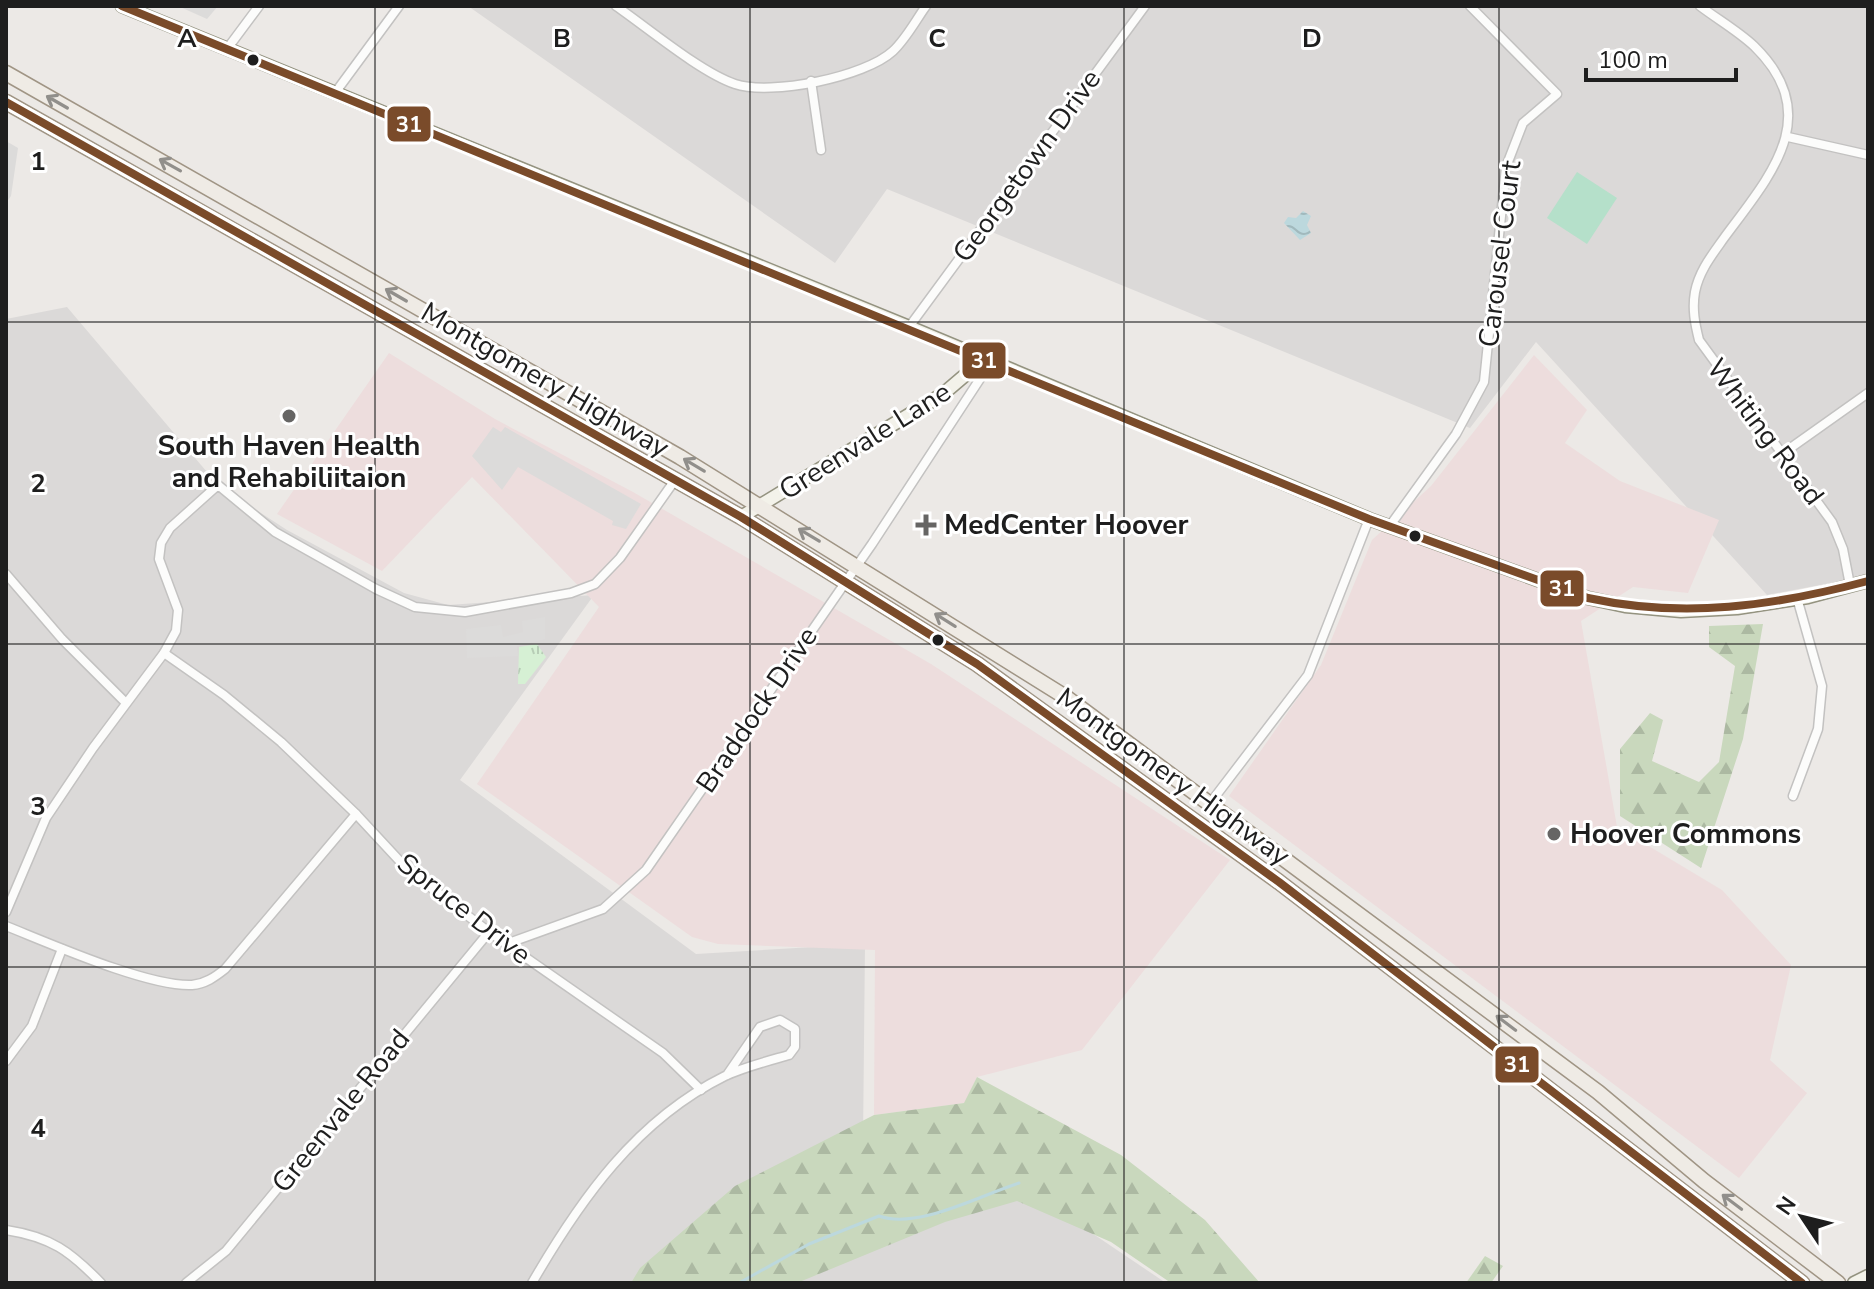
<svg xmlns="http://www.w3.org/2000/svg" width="1874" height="1289" viewBox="0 0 1874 1289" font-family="'Nunito Sans',sans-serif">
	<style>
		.residential { fill: #dbd9d8 }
		.commercial { fill: #eddddd }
		.forest { fill: url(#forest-firs) }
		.park { fill: url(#park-tufts) }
		.pitch { fill: #b5e0ca }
		.parking { fill: #dcdbda }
		.water { fill: url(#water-waves) }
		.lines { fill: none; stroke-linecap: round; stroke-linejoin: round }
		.stream { stroke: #bcd8dd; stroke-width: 3 }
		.street-casing { stroke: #c3c2c1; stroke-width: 11 }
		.secondary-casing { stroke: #949380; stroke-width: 15 }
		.primary-casing { stroke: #a09585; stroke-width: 17 }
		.street { stroke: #fcfcfb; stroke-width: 8 }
		.secondary { stroke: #f3f2ea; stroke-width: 12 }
		.primary { stroke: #efebe5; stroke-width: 14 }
		.bus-1-casing { stroke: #fff; stroke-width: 14 }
		.bus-1 { stroke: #7a4b2a; stroke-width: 8 }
		.oneway { stroke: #918f8b }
		.grid { fill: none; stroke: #1e1e1e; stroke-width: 2; stroke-opacity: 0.55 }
		.bus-dot { fill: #1e1e1e; stroke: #fff; stroke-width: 3 }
		.poi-dot { fill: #666564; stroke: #fff; stroke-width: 3 }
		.labels { text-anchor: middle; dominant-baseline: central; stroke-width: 6; stroke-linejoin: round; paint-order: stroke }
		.street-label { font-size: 28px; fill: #1e1e1e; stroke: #fff }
		.poi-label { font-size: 28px; font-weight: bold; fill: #1e1e1e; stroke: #fff; text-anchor: start }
		.grid-label { font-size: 26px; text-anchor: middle; font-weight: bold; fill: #1e1e1e; stroke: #fff; stroke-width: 6; stroke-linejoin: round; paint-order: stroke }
		.line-badge { stroke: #fff; stroke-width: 3 }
		.badge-label { font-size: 22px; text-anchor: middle; font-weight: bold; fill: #fff }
	</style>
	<defs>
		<pattern id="forest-firs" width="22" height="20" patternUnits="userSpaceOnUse" patternTransform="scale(2)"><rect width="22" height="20" fill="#c9d8bd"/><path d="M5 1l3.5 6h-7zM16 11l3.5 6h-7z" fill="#acb9a2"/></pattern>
		<pattern id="park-tufts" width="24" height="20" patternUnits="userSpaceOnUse" patternTransform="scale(2)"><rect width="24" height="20" fill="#d6f0d4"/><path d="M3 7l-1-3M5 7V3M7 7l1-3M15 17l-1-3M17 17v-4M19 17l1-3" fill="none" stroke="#b7cdb6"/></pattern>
		<pattern id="water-waves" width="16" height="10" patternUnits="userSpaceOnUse" patternTransform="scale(2)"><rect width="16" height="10" fill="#bcd8dd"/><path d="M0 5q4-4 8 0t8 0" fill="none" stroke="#a1b9bd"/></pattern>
	</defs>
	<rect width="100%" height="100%" fill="#ece9e6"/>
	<!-- residential -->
	<g class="residential">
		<path d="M 468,6 L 1868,6 L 1868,576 L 1767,595 L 1536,342 L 1470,428 L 887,189 L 835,263 Z"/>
		<path d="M 67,307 L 218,485 L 287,530 L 404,593 L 448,605 L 594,595 L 460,780 L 696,954 L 865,944 L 863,1141 L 674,1283 L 6,1283 L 6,319 Z"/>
		<path d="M 1022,1186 L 1166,1283 L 777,1283 Z"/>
	</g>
	<!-- commercial -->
	<g class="commercial">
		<path d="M 389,353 L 495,419 L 633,492 L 931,664 L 1230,860 L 1082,1050 L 977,1077 L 965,1103 L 874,1115 L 875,950 L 718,944 L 692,937 L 477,784 L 599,607 L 472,477 L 382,571 L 277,514 Z"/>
		<path d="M 1534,355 L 1587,410 L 1565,443 L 1620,481 L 1719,520 L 1688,593 L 1633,587 L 1581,621 L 1617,827 L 1722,890 L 1791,965 L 1770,1060 L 1807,1093 L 1739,1178 L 1229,796 L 1321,665 L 1372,540 L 1431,486 Z"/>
	</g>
	<!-- forest -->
	<g class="forest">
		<path d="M 1763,624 L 1743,739 L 1701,868 L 1620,816 L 1620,749 L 1650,713 L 1663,720 L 1652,761 L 1699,782 L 1719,762 L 1735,666 L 1709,647 L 1709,626 Z"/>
		<path d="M 977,1077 L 1121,1155 L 1205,1220 L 1260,1283 L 1171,1283 L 1111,1242 L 1017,1201 L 945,1222 L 797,1283 L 631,1283 L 640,1268 L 735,1186 L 874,1115 L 964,1103 Z"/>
		<path d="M 1485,1256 L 1503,1266 L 1491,1283 L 1466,1283 Z"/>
	</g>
	<!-- park -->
	<path class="park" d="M 537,644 L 546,657 L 525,684 L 518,684 L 519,647 Z"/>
	<!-- pitch -->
	<path class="pitch" d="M 1577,172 L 1617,198 L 1587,244 L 1547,218 Z"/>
	<!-- parking -->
	<g class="parking">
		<path d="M 178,6 L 218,6 L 207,19 Z"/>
		<path d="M 6,141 L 18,148 L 11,196 L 6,203 Z"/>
		<path d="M 493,427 L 501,432 L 505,427 L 641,504 L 626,529 L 612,525 L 613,521 L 518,467 L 502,490 L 472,456 Z"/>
		<path d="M 545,617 L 545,639 L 517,646 L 518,656 L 467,658 L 466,629 L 501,625 L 503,637 L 523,632 L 522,621 Z"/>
	</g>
	<!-- water -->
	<path class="water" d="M 1303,211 L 1311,216 L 1307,225 L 1311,233 L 1300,240 L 1284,223 L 1288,217 L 1296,218 Z"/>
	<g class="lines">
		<!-- stream -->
		<path class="stream" d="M 739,1283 L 809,1244 L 879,1216 C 917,1230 981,1195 1019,1183"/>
		<defs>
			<g id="street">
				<path d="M 616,6 C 648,28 700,72 735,84 C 771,96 865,77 893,51 C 906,39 916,20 926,6"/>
				<path d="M 1700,6 C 1717,19 1738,31 1754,46 C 1826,116 1769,177 1724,238 C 1712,255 1699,271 1695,292 C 1692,309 1695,324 1699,340 L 1832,522 L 1843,549 L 1850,585"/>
				<path d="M 227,49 L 259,6"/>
				<path d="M 811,81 L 821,150"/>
				<path d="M 335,93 L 399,6"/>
				<path d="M 1788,137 L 1868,155"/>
				<path d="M 909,327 L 1145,6"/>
				<path d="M 1782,454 L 1868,393"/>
				<path d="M 1389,527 L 1456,434 L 1484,382 L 1506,167 L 1523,123 L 1557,94 L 1470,6"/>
				<path d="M 6,574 L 62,639 L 126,703"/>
				<path d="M 164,653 L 224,695 L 281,742 L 356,814 L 408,870 L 489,932 L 663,1053 L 701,1090"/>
				<path d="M 1793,796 L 1818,729 L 1822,686 L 1797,598"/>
				<path d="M 1211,802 L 1308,675 L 1369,519"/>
				<path d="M 6,912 L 46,818 L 93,748 L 164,653 L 176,631 L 178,610 L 159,559 L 161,543 L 170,528 L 218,485 L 275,532 L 376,589 L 415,607 L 465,612 L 571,593 L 595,584 L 620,558 L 675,480"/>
				<path d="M 6,926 C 49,943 148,987 192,985 C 205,984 215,977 225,969 L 356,814"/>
				<path d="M 506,944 L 603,909 L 646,870 L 872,544 L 991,362"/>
				<path d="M 6,1061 L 32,1026 L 62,949"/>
				<path d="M 6,1230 C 51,1237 70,1251 101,1283"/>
				<path d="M 186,1283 L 226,1251 L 489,932"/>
				<path d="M 532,1283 C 580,1200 636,1120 725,1076 C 744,1067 768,1061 789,1055 L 795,1047 L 795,1029 L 780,1020 L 760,1027 L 727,1075"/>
			</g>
			<g id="secondary">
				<path d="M 122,6 L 909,327 L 1369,519 L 1588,598 L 1625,606 L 1681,611 L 1737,608 L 1808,597 L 1868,581"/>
				<path d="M 741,517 L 943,394 L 984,359"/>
				<path d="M 1854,1283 L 1868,1276"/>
			</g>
			<g id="primary">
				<path d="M 6,73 L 680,457 L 1067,698 L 1598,1092 L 1704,1181 L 1838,1283"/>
				<path d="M 6,102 L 741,517 L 977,664 L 1279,882 L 1802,1283"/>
			</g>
		</defs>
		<!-- street casing -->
		<use href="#street" class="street-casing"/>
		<!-- secondary casing -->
		<use href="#secondary" class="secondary-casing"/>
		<!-- primary casing -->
		<use href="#primary" class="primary-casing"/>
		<!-- street -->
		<use href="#street" class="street"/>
		<!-- secondary -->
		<use href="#secondary" class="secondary"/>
		<!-- primary -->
		<use href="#primary" class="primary"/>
		<defs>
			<g id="bus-1">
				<path d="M 122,6 L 1369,519 L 1588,598 C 1684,619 1774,606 1868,581"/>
				<path d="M 6,102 L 741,517 L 977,664 L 1279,882 L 1802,1283"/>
			</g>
		</defs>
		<!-- bus-1 casing -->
		<use href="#bus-1" class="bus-1-casing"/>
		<!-- bus-1 -->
		<use href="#bus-1" class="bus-1"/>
	</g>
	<!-- one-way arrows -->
	<defs><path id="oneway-shaft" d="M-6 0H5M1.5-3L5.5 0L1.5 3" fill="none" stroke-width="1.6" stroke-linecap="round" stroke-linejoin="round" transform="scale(2)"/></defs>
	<g class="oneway">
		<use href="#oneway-shaft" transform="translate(57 102) rotate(-150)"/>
		<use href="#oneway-shaft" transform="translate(170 165) rotate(-151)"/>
		<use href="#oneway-shaft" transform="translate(396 295) rotate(-150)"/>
		<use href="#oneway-shaft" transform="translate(694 465) rotate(-149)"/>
		<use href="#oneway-shaft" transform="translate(809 535) rotate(-149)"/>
		<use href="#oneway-shaft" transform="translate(945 620) rotate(-148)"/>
		<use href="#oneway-shaft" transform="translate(1506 1023) rotate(-143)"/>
		<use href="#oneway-shaft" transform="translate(1732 1202) rotate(-143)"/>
	</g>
	<!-- grid -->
	<path class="grid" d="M 375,6 L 375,1283M 750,6 L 750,1283M 1124,6 L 1124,1283M 1499,6 L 1499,1283M 6,322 L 1868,322M 6,644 L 1868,644M 6,967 L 1868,967"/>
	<!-- markers -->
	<g class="bus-dot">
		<circle cx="253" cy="60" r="7"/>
		<circle cx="1415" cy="536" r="7"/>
		<circle cx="938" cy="640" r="7"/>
	</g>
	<g class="poi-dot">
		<circle cx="289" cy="416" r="8"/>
		<path d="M922 513h8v8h8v8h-8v8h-8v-8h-8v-8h8z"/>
		<circle cx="1554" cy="834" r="8"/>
	</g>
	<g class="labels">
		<!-- street labels -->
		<g class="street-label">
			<text transform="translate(1027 166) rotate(-54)">Georgetown Drive</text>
			<text transform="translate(1500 254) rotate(-83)">Carousel Court</text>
			<text transform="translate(545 380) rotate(30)">Montgomery Highway</text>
			<text transform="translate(1765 432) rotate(53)">Whiting Road</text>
			<text transform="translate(865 441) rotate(-32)">Greenvale Lane</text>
			<text transform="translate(757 710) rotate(-56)">Braddock Drive</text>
			<text transform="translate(1173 777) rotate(36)">Montgomery Highway</text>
			<text transform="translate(464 909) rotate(38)">Spruce Drive</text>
			<text transform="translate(341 1111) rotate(-51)">Greenvale Road</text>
		</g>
		<!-- poi labels -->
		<g class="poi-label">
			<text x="289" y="446" text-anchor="middle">South Haven Health<tspan x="289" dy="32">and Rehabiliitaion</tspan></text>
			<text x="944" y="525">MedCenter Hoover</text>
			<text x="1570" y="834">Hoover Commons</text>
		</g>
	</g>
	<g class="grid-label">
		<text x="187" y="47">A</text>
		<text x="562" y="47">B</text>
		<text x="937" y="47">C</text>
		<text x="1312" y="47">D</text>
		<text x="38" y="170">1</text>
		<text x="38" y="492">2</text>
		<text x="38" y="815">3</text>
		<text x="38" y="1137">4</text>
	</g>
	<g class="line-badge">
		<rect x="386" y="105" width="46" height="38" rx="8" fill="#7a4b2a"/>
		<rect x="961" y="341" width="46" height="39" rx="8" fill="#7a4b2a"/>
		<rect x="1539" y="569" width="46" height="39" rx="8" fill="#7a4b2a"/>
		<rect x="1494" y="1045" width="46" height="39" rx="8" fill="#7a4b2a"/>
	</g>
	<g class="badge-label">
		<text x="409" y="132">31</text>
		<text x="984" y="368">31</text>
		<text x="1562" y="596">31</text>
		<text x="1517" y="1072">31</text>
	</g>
	<!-- border -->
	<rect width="1874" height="1289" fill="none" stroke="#1e1e1e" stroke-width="16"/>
	<!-- north arrow -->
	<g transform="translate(1802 1217) rotate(305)" stroke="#ffffff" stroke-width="6" paint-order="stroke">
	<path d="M0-6L14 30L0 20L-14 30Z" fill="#1e1e1e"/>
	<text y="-12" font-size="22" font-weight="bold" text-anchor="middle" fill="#1e1e1e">N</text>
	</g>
	<!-- scale -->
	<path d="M1586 68v12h150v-12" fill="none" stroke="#1e1e1e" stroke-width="4"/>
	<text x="1598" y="68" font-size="24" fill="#1e1e1e" stroke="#ffffff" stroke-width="6" paint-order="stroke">100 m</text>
</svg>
